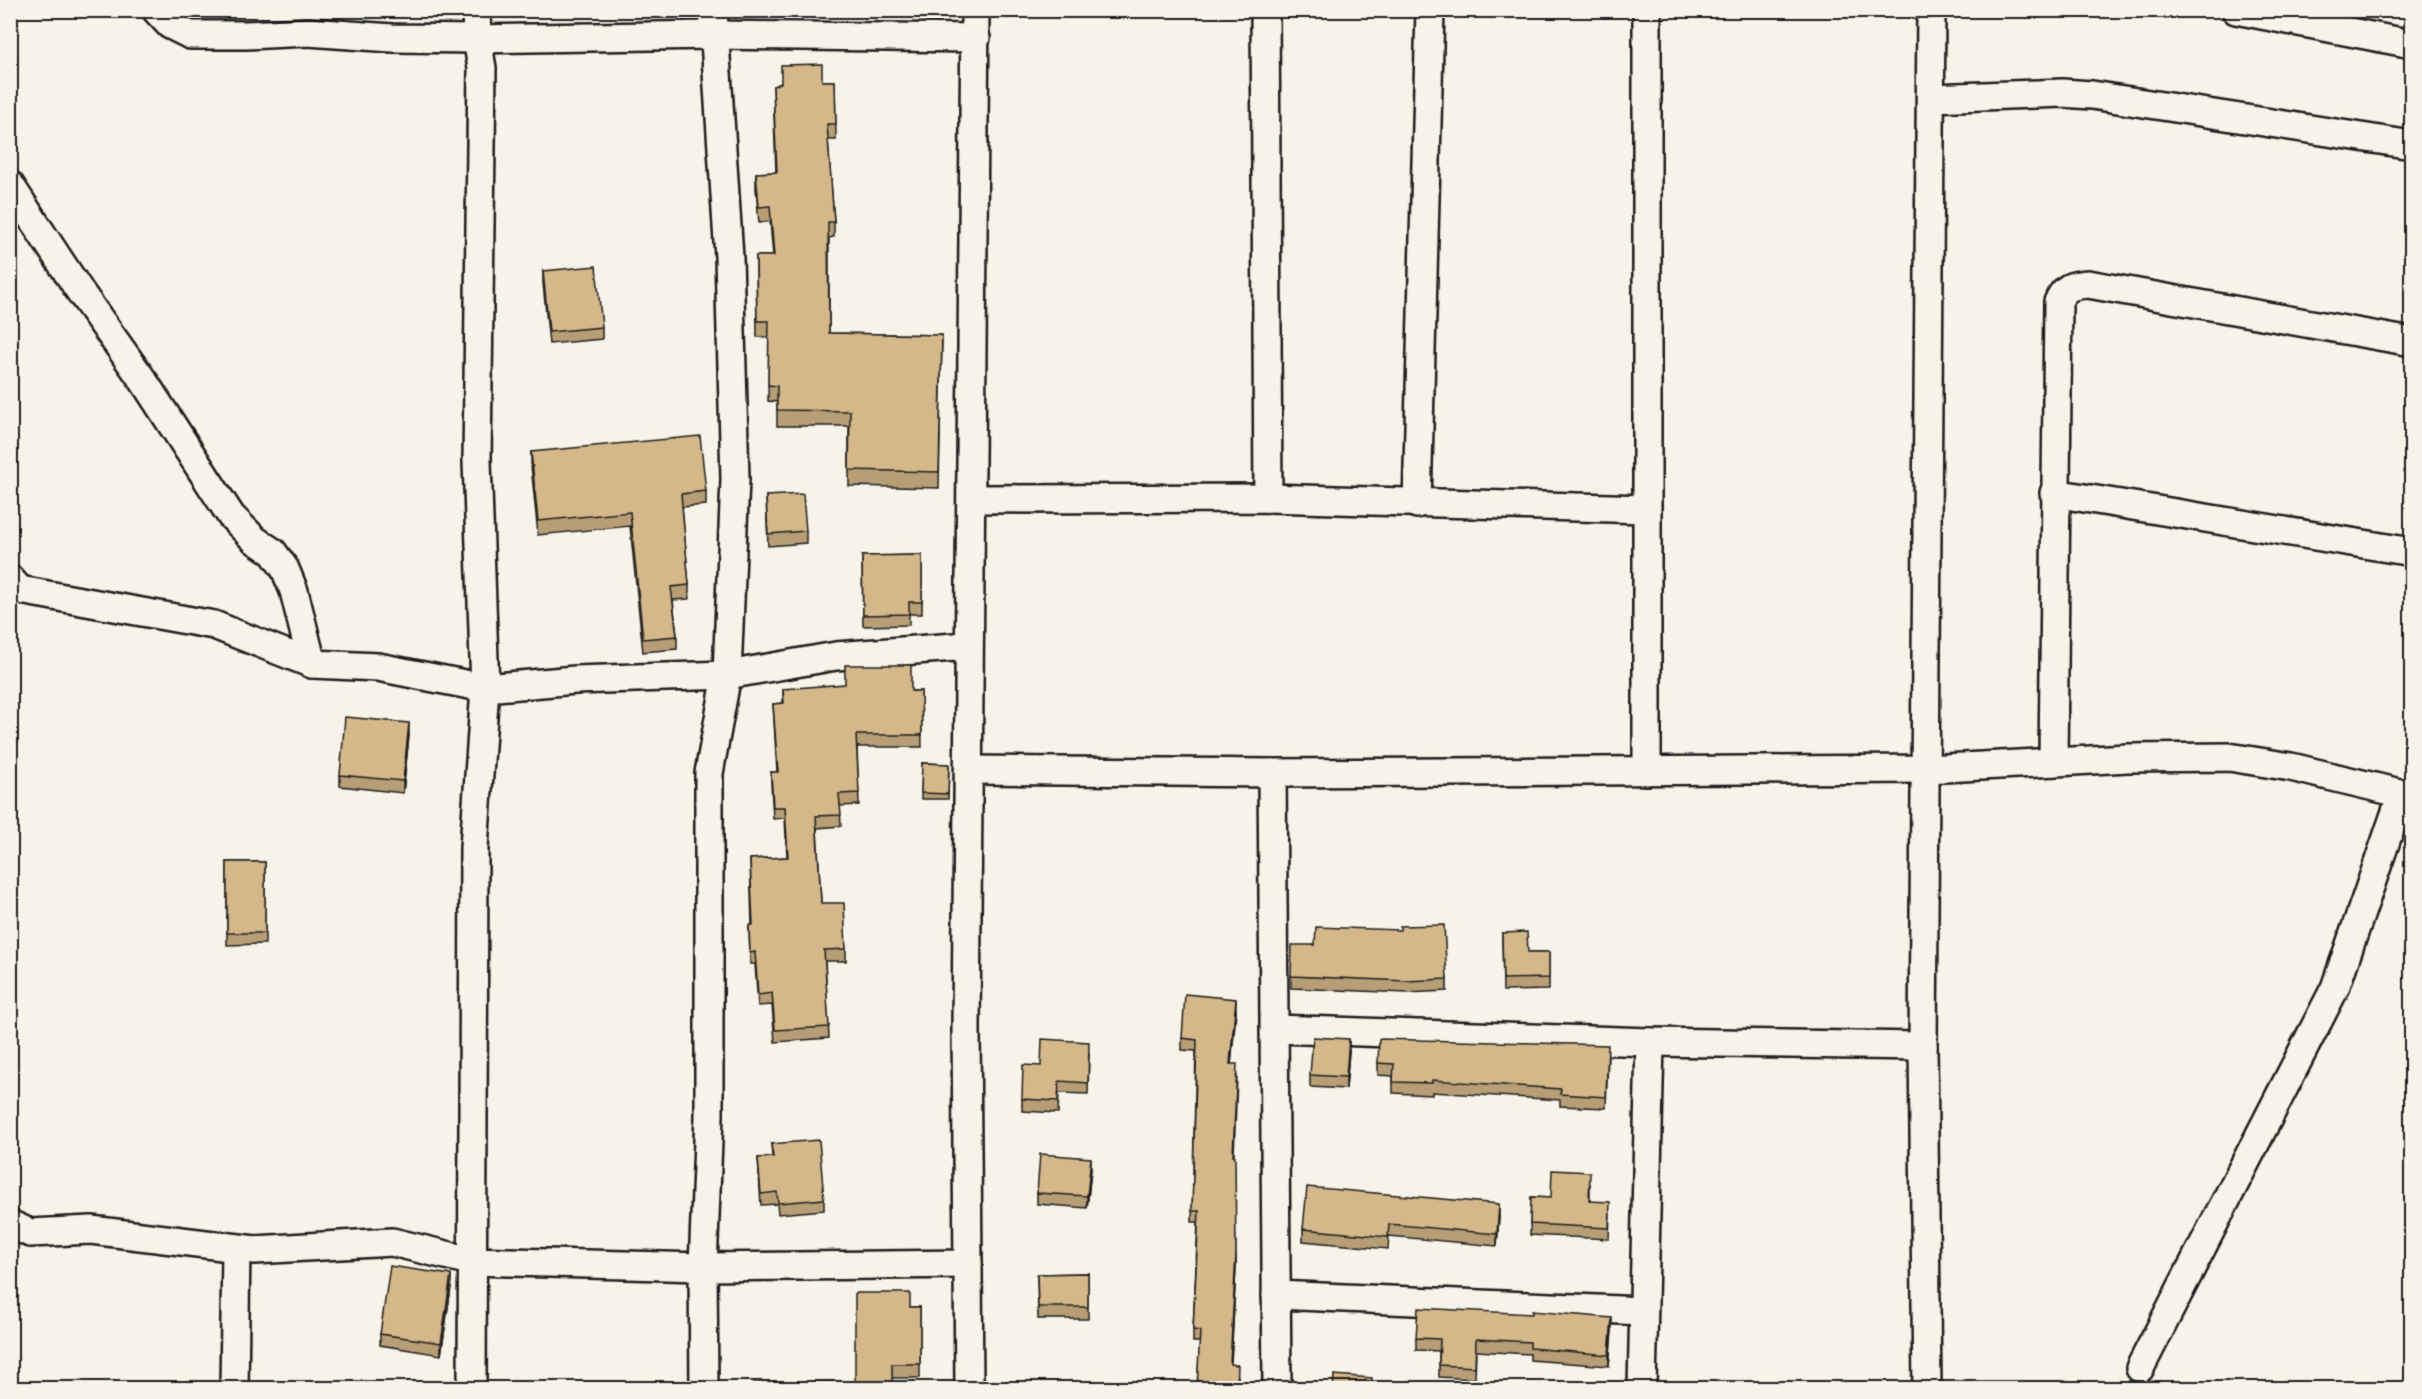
<svg xmlns="http://www.w3.org/2000/svg" width="2422" height="1399" viewBox="0 0 2422 1399" font-family="Caveat,sans-serif">
	<style>
		.lines { fill: none; stroke-linecap: round; stroke-linejoin: round }
		.minor-casing { stroke: #1c1c1c; stroke-width: 32 }
		.minor { stroke: #f7f3e8; stroke-width: 27 }
		.wall { fill: #b79e76; stroke: #1c1c1c; stroke-width: 1.5 }
		.shaded-wall { fill: #958160; stroke: #1c1c1c; stroke-width: 1.5 }
		.building { fill: #d5b889; stroke: #1c1c1c; stroke-width: 1.5 }
	</style>
	<rect width="100%" height="100%" fill="#f7f3e8"/>
	<filter id="ink" filterUnits="userSpaceOnUse"><feTurbulence type="fractalNoise" baseFrequency=".0167" numOctaves="2"/><feDisplacementMap in="SourceGraphic" scale="12" xChannelSelector="R" yChannelSelector="G"/><feConvolveMatrix kernelMatrix="1 2 1 2 8 2 1 2 1" color-interpolation-filters="sRGB"/></filter>
	<g filter="url(#ink)">
		<g class="lines">
			<defs>
				<g id="minor">
					<path d="M 156,10 L 170,25 L 190,35 L 246,35 L 308,32 L 392,38 L 477,39 L 713,35 L 976,38"/>
					<path d="M 1265,10 L 1268,498"/>
					<path d="M 1647,10 L 1647,771"/>
					<path d="M 2236,10 L 2412,44"/>
					<path d="M 1931,98 L 2062,93 L 2092,95 L 2412,145"/>
					<path d="M 10,185 L 81,293 L 145,383 L 231,516 L 255,540 L 273,552 L 285,569 L 294,591 L 312,664"/>
					<path d="M 2054,493 L 2412,552"/>
					<path d="M 973,499 L 1268,498 L 1645,509"/>
					<path d="M 1417,504 L 1430,10"/>
					<path d="M 10,579 L 20,590 L 214,625 L 312,664 L 378,667 L 485,688 L 575,680 L 727,675 L 836,656 L 968,646"/>
					<path d="M 2053,762 L 2058,302 C 2064,287 2072,285 2088,284 L 2412,342"/>
					<path d="M 969,770 L 1272,773 L 1926,769 L 2128,758 L 2229,757 L 2291,767 L 2412,796"/>
					<path d="M 1272,773 L 1277,1388"/>
					<path d="M 1275,1029 L 1650,1042 L 1923,1046"/>
					<path d="M 10,1224 L 30,1233 L 91,1230 L 255,1250 L 392,1242 L 471,1261 L 703,1267 L 968,1264"/>
					<path d="M 1276,1295 L 1643,1311"/>
					<path d="M 2140,1368 L 2335,988 L 2402,794"/>
					<path d="M 234,1388 L 236,1248"/>
					<path d="M 472,1388 L 474,848 L 485,688 L 477,461 L 482,68 L 477,39 L 476,10"/>
					<path d="M 704,1388 L 703,1267 L 709,1116 L 709,773 L 727,675 L 735,479 L 729,257 L 713,10"/>
					<path d="M 969,1388 L 966,1028 L 975,10"/>
					<path d="M 1642,1388 L 1650,1042"/>
					<path d="M 1927,1388 L 1923,1046 L 1931,10"/>
				</g>
			</defs>
			<!-- minor casing -->
			<use href="#minor" class="minor-casing"/>
			<!-- minor -->
			<use href="#minor" class="minor"/>
		</g>
		<!-- wall -->
		<g class="wall">
			<rect x="620" y="10" width="56" height="2"/>
			<path d="M 822,81 L 835,81 L 836,140 L 828,140 L 834,222 L 834,237 L 829,238 L 829,333 L 942,335 L 939,488 L 849,486 L 849,426 L 777,426 L 777,402 L 768,401 L 769,337 L 757,337 L 756,256 L 773,256 L 770,221 L 759,223 L 756,189 L 756,173 L 776,172 L 773,86 Z"/>
			<path d="M 543,271 L 602,327 L 602,339 L 549,344 L 543,283 Z"/>
			<path d="M 531,452 L 706,491 L 706,505 L 682,507 L 689,585 L 689,599 L 673,600 L 677,636 L 677,649 L 643,652 L 630,526 L 538,535 L 531,465 Z"/>
			<path d="M 766,496 L 806,531 L 806,543 L 768,546 Z"/>
			<path d="M 922,555 L 922,614 L 909,614 L 909,625 L 863,626 L 862,556 Z"/>
			<path d="M 783,689 L 921,691 L 922,747 L 857,747 L 859,805 L 840,806 L 841,826 L 817,828 L 821,903 L 846,949 L 846,961 L 825,961 L 829,1038 L 775,1042 L 772,1005 L 758,1006 L 755,964 L 750,964 L 749,925 L 752,925 L 750,859 L 787,857 L 785,818 L 773,819 L 771,784 L 771,772 L 777,772 L 773,704 L 783,703 Z"/>
			<path d="M 409,735 L 403,793 L 340,786 L 340,775 Z"/>
			<path d="M 922,763 L 949,764 L 948,799 L 921,799 Z"/>
			<path d="M 227,862 L 265,862 L 265,944 L 227,945 Z"/>
			<path d="M 1502,933 L 1528,952 L 1549,952 L 1549,990 L 1503,991 Z"/>
			<path d="M 1291,976 L 1447,979 L 1447,991 L 1407,993 L 1291,988 Z"/>
			<path d="M 1236,1011 L 1231,1064 L 1237,1076 L 1234,1156 L 1236,1267 L 1231,1364 L 1238,1376 L 1237,1389 L 1197,1389 L 1200,1342 L 1193,1342 L 1193,1330 L 1198,1222 L 1192,1222 L 1196,1051 L 1182,1050 L 1182,1038 Z"/>
			<path d="M 1349,1051 L 1346,1089 L 1310,1087 L 1310,1075 Z"/>
			<path d="M 1089,1053 L 1088,1094 L 1059,1093 L 1058,1113 L 1022,1111 L 1022,1099 L 1041,1066 Z"/>
			<path d="M 1608,1056 L 1606,1108 L 1560,1106 L 1560,1100 L 1432,1092 L 1432,1095 L 1393,1093 L 1393,1076 L 1378,1075 L 1378,1063 Z"/>
			<path d="M 771,1144 L 824,1199 L 824,1210 L 778,1214 L 777,1204 L 761,1205 L 758,1158 L 772,1157 Z"/>
			<path d="M 1091,1169 L 1087,1208 L 1037,1204 L 1037,1193 Z"/>
			<path d="M 1590,1184 L 1590,1201 L 1610,1214 L 1609,1239 L 1530,1235 L 1531,1197 L 1551,1198 Z"/>
			<path d="M 1499,1216 L 1497,1246 L 1389,1236 L 1388,1249 L 1303,1241 L 1303,1229 Z"/>
			<path d="M 1088,1273 L 1088,1319 L 1038,1319 L 1037,1274 Z"/>
			<path d="M 451,1287 L 441,1355 L 380,1345 L 380,1334 Z"/>
			<path d="M 910,1307 L 920,1307 L 920,1378 L 892,1378 L 855,1382 Z"/>
			<path d="M 1612,1330 L 1609,1366 L 1530,1360 L 1530,1354 L 1476,1351 L 1475,1379 L 1439,1377 L 1439,1351 L 1416,1350 L 1416,1338 Z"/>
		</g>
		<!-- shaded-wall -->
		<g class="shaded-wall">
			<path d="M 409,723 L 409,735 L 403,793 L 403,781 Z"/>
			<path d="M 1236,999 L 1236,1011 L 1230,1076 L 1230,1064 Z"/>
			<path d="M 1349,1039 L 1349,1051 L 1346,1089 L 1346,1077 Z"/>
			<path d="M 1091,1158 L 1091,1169 L 1087,1208 L 1087,1196 Z"/>
			<path d="M 1499,1204 L 1499,1216 L 1497,1246 L 1497,1234 Z"/>
			<path d="M 1236,1255 L 1236,1267 L 1230,1376 L 1230,1364 Z"/>
			<path d="M 451,1275 L 451,1287 L 441,1355 L 441,1343 Z"/>
			<path d="M 1612,1318 L 1612,1330 L 1609,1366 L 1609,1355 Z"/>
		</g>
		<!-- building -->
		<g class="building">
			<path d="M 822,64 L 822,81 L 835,81 L 836,124 L 827,124 L 834,222 L 828,222 L 829,333 L 942,335 L 939,472 L 849,470 L 850,411 L 777,410 L 777,386 L 768,385 L 769,321 L 757,321 L 756,256 L 774,256 L 770,206 L 759,207 L 756,173 L 777,172 L 773,86 L 781,83 L 781,65 Z"/>
			<path d="M 596,266 L 602,327 L 549,332 L 543,271 Z"/>
			<path d="M 700,436 L 706,491 L 681,494 L 689,585 L 671,587 L 677,636 L 643,639 L 630,512 L 538,521 L 531,452 Z"/>
			<path d="M 803,494 L 806,531 L 768,534 L 766,496 Z"/>
			<path d="M 922,555 L 922,602 L 909,602 L 909,614 L 863,615 L 862,556 Z"/>
			<path d="M 845,665 L 911,665 L 911,691 L 921,691 L 922,735 L 856,735 L 859,793 L 839,794 L 841,815 L 816,816 L 821,903 L 844,903 L 846,949 L 824,950 L 829,1027 L 775,1030 L 772,993 L 758,995 L 755,952 L 750,953 L 749,925 L 753,925 L 750,859 L 788,857 L 785,807 L 773,807 L 771,772 L 778,772 L 773,704 L 784,703 L 783,689 L 845,684 Z"/>
			<path d="M 345,717 L 409,723 L 403,781 L 340,775 Z"/>
			<path d="M 922,763 L 949,764 L 948,794 L 921,793 Z"/>
			<rect x="227" y="862" width="38" height="71"/>
			<path d="M 1444,925 L 1447,979 L 1407,981 L 1291,976 L 1292,945 L 1315,945 L 1316,927 L 1400,930 L 1400,926 Z"/>
			<path d="M 1527,932 L 1528,952 L 1549,952 L 1549,978 L 1503,979 L 1502,933 Z"/>
			<path d="M 1185,994 L 1236,999 L 1230,1064 L 1237,1064 L 1233,1156 L 1235,1156 L 1236,1255 L 1230,1364 L 1238,1365 L 1237,1389 L 1197,1389 L 1200,1331 L 1193,1330 L 1199,1211 L 1192,1211 L 1197,1040 L 1182,1038 Z"/>
			<path d="M 1313,1037 L 1349,1039 L 1346,1077 L 1310,1075 Z"/>
			<path d="M 1042,1039 L 1089,1042 L 1088,1083 L 1059,1081 L 1058,1101 L 1022,1099 L 1023,1065 L 1041,1066 Z"/>
			<path d="M 1379,1039 L 1608,1045 L 1606,1097 L 1560,1094 L 1561,1089 L 1432,1080 L 1432,1083 L 1393,1082 L 1394,1064 L 1378,1063 Z"/>
			<path d="M 819,1140 L 824,1199 L 778,1203 L 777,1192 L 761,1194 L 758,1158 L 773,1157 L 771,1144 Z"/>
			<path d="M 1040,1154 L 1091,1158 L 1087,1196 L 1037,1193 Z"/>
			<path d="M 1552,1170 L 1590,1172 L 1589,1201 L 1610,1202 L 1609,1228 L 1530,1224 L 1531,1197 L 1551,1198 Z"/>
			<path d="M 1307,1187 L 1499,1204 L 1497,1234 L 1389,1224 L 1388,1237 L 1303,1229 Z"/>
			<path d="M 390,1266 L 451,1275 L 441,1343 L 380,1334 Z"/>
			<path d="M 1088,1273 L 1088,1307 L 1038,1307 L 1037,1274 Z"/>
			<path d="M 855,1293 L 910,1293 L 910,1307 L 920,1307 L 920,1364 L 892,1364 L 892,1389 L 754,1389 L 754,1383 L 855,1382 Z"/>
			<path d="M 1418,1308 L 1532,1314 L 1532,1311 L 1612,1318 L 1609,1355 L 1530,1348 L 1530,1342 L 1476,1339 L 1475,1367 L 1439,1365 L 1440,1339 L 1416,1338 Z"/>
			<path d="M 1334,1375 L 1372,1378 L 1372,1389 L 1333,1389 Z"/>
		</g>
	</g>
	<!-- margin -->
	<rect width="2422" height="1399" fill="none" stroke="#f7f3e8" stroke-width="36"/>
	<rect x="18" y="18" width="2386" height="1363" fill="none" stroke="#1c1c1c" stroke-width="2" filter="url(#ink)"/>
</svg>
